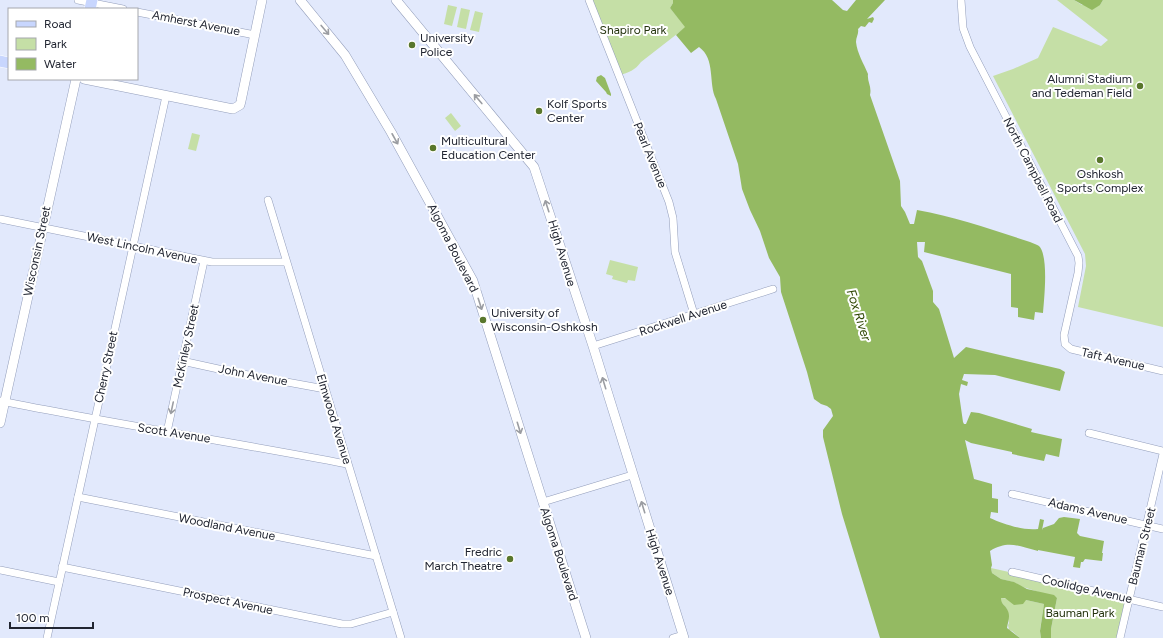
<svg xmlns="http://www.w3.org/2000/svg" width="1163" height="638" viewBox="0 0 1163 638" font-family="Figtree,sans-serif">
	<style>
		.green { fill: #c5dfa6 }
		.water { fill: #94ba62 }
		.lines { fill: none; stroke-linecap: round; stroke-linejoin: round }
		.street-casing { stroke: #939ebb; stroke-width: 8 }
		.secondary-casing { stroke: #939ebb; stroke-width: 10 }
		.primary-casing { stroke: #fff; stroke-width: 12 }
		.street { stroke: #fff; stroke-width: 7 }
		.secondary { stroke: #fff; stroke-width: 9 }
		.primary { stroke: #c8d6fe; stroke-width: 11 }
		.oneway { stroke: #9b9da2 }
		.poi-dot { fill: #59772c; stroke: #fff; stroke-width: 1.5 }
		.labels { text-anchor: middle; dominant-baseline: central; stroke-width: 4; stroke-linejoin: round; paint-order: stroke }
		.street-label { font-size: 12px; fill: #212531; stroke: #fff }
		.park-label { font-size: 12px; fill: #24330e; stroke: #fff }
		.poi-label { font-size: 12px; fill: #212531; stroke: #fff; text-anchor: start }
		.water-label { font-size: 13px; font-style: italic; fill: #304705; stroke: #fff }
	</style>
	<rect width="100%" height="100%" fill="#e2e9fc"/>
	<!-- green -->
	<g class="green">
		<path d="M 589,0 L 673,0 L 673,3 L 670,8 L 686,27 L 641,62 C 635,70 629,73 619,75 Z"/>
		<path d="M 1057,0 L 1074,0 L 1082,5 L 1100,5 L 1103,0 L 1163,0 L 1163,327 L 1078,307 L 1086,266 L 1085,254 L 993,76 L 1013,69 L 1038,58 L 1053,27 L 1101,46 L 1108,40 Z"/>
		<path d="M 448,5 L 457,7 L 452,26 L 444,24 Z"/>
		<path d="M 461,8 L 470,10 L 466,29 L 457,27 Z"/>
		<path d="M 475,11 L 483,13 L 479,32 L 470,30 Z"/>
		<path d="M 451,113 L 461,126 L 455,131 L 445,118 Z"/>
		<path d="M 192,133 L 200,135 L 196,151 L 188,149 Z"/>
		<path d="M 610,260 L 638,267 L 635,281 L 628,280 L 627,283 L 612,279 L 613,276 L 606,274 Z"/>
		<path d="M 991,568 L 1129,599 L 1120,638 L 1051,638 L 1051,629 L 1057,598 L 1020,586 L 1013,582 L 1001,579 L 992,573 Z"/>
		<path d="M 1001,598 L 1026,600 L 1044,604 L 1040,630 L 1041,638 L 1020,638 L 1012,631 L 1009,630 L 1008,625 L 1009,623 L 1007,609 L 1001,602 Z"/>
	</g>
	<!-- water -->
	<g class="water">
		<path d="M 673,0 L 832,0 L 843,10 L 847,11 L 856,0 L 885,0 L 867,19 L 873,17 L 874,19 L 872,23 L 869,22 L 865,27 L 861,26 L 858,29 C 859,34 856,37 856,42 C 857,53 864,64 868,74 C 867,82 872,86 870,95 L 900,181 L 901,206 L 905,212 L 910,224 L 914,224 L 917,210 C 956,217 993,230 1030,242 C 1033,243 1037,245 1039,246 C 1049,256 1044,300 1043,313 L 1035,312 L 1034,320 L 1018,317 L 1018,308 L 1011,307 L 1011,274 L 924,252 L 925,242 L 917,242 L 918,257 L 922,261 L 933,291 L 933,302 L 939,309 L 954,358 L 966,347 L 1060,369 L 1065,372 L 1060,391 L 995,375 L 964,374 L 962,380 L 968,382 L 967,386 L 961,384 L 959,394 L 963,422 L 964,424 L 966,424 L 971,412 L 979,413 L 1032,429 L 1031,432 L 1062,439 L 1059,457 L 1046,454 L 1044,461 L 1012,454 L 1012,452 L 971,443 L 965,440 L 974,479 L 992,484 L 992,498 L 998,499 L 998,513 L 991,512 L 990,518 C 1003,524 1024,531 1038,529 L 1040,519 L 1044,520 L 1042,530 L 1043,528 L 1054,524 L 1059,518 L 1064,517 L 1080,519 L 1077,533 L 1080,536 L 1104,541 L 1102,553 L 1103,553 L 1102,561 L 1085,559 L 1083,562 L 1081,562 L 1080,568 L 1073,567 L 1075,557 L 1038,550 L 1038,551 C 1018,546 1008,540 990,551 L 992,565 L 991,568 L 992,573 L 1001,579 L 1014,582 L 1027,589 L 1054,595 L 1057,598 L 1051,629 L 1051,638 L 1041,638 L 1040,631 L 1044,604 L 1026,600 L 1023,604 L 1014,605 L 1005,598 L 1001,598 C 1001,604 1004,604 1007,609 C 1011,616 1008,621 1007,628 L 1020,638 L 880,638 L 842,514 L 823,437 L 823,430 L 833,416 L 831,409 L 827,406 L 821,404 L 814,399 L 807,372 L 781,292 L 780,277 L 769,258 L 760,231 L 750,210 L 742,189 L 738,164 L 716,99 C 708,84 716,59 699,47 L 691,53 L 676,35 L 685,27 L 670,8 L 673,3 Z"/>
		<path d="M 1074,0 L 1103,0 L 1100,5 L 1092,10 Z"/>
		<path d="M 601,75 L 605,78 L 611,94 L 611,96 L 607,94 L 606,92 L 596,81 L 597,77 Z"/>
	</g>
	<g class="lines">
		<defs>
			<g id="street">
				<path d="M 78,0 L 123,9"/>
				<path d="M 589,0 L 669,202 L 673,218 L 675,252 L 694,314"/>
				<path d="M 961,0 L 963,28 L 970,47 L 1078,256 L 1079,263 L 1078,273 L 1064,335 L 1065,344 L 1071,349 L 1163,371"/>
				<path d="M 137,12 L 255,35"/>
				<path d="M 268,200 L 401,638"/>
				<path d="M 0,219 L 212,262 L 286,262"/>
				<path d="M 593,346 L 773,289"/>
				<path d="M 182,361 L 232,372 L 325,389"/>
				<path d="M 0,401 C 115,424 232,442 347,464"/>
				<path d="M 167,432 L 204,261"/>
				<path d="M 1089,433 L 1163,451"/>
				<path d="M 1012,494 L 1163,529"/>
				<path d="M 78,497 L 376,556"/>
				<path d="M 543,502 L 632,475"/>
				<path d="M 62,567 L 342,624 L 351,624 L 393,612"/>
				<path d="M 0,570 L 59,582"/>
				<path d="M 1012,572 L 1163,607"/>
				<path d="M 47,638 L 166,96"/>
				<path d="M 673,638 L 683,635"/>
				<path d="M 1120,638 L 1163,454"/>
			</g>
			<g id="secondary">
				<path d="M 300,0 L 345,55 L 391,132 L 473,281 L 586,638"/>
				<path d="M 396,0 L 534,167 L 593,346 L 684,638"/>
				<path d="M 84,79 L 233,109 L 240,105 L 241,101 L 262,0"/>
				<path d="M 0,423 L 76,79"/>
			</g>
			<g id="primary">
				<path d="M 90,9 L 92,0"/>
				<path d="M 0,61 L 9,63"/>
			</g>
		</defs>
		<!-- street casing -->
		<use href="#street" class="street-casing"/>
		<!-- secondary casing -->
		<use href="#secondary" class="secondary-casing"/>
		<!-- primary casing -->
		<use href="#primary" class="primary-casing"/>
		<!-- street -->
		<use href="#street" class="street"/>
		<!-- secondary -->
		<use href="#secondary" class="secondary"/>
		<!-- primary -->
		<use href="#primary" class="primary"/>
	</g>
	<!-- one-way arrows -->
	<defs><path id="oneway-shaft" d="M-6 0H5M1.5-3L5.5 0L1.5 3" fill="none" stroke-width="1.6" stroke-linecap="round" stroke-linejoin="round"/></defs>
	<g class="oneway">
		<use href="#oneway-shaft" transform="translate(325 30) rotate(50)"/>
		<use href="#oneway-shaft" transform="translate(478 99) rotate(-130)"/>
		<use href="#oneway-shaft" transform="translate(395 139) rotate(61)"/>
		<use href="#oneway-shaft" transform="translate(547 206) rotate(-108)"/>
		<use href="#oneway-shaft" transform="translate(480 304) rotate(72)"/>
		<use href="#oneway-shaft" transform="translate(604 383) rotate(-107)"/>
		<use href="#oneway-shaft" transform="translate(172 408) rotate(102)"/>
		<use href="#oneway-shaft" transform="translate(519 428) rotate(73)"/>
		<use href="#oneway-shaft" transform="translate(643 507) rotate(-107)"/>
	</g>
	<!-- markers -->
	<g class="poi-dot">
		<circle cx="412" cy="45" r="4"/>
		<circle cx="1140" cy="86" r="4"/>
		<circle cx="539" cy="111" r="4"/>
		<circle cx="433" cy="148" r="4"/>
		<circle cx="1100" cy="160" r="4"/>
		<circle cx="483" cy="320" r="4"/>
		<circle cx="510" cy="559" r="4"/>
	</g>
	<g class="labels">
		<!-- street labels -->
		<g class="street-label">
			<text transform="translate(196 23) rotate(11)">Amherst Avenue</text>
			<text transform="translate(650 155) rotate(68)">Pearl Avenue</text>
			<text transform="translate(1033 170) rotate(63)">North Campbell Road</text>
			<text transform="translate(142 248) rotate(12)">West Lincoln Avenue</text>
			<text transform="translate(453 248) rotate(63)">Algoma Boulevard</text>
			<text transform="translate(37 251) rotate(-78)">Wisconsin Street</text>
			<text transform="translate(562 253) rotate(73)">High Avenue</text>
			<text transform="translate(683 318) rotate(-18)">Rockwell Avenue</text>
			<text transform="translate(186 346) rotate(-78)">McKinley Street</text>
			<text transform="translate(1113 359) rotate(13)">Taft Avenue</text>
			<text transform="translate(106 367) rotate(-78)">Cherry Street</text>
			<text transform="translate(253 375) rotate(11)">John Avenue</text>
			<text transform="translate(334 419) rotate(73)">Elmwood Avenue</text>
			<text transform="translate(174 433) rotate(9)">Scott Avenue</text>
			<text transform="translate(1088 511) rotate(13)">Adams Avenue</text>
			<text transform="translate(227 527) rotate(11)">Woodland Avenue</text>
			<text transform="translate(1142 546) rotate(-76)">Bauman Street</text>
			<text transform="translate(559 554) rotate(72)">Algoma Boulevard</text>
			<text transform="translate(660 562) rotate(72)">High Avenue</text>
			<text transform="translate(1087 589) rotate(13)">Coolidge Avenue</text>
			<text transform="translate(228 601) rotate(12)">Prospect Avenue</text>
		</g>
		<!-- park labels -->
		<g class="park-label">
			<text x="633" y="30">Shapiro Park</text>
			<text x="1080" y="613">Bauman Park</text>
		</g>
		<!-- poi labels -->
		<g class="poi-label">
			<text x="420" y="38">University<tspan x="420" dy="14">Police</tspan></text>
			<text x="1132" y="79" text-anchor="end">Alumni Stadium<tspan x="1132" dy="14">and Tedeman Field</tspan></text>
			<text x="547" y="104">Kolf Sports<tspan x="547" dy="14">Center</tspan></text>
			<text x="441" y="141">Multicultural<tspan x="441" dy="14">Education Center</tspan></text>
			<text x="1100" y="174" text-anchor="middle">Oshkosh<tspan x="1100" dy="14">Sports Complex</tspan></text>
			<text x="491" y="313">University of<tspan x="491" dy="14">Wisconsin-Oshkosh</tspan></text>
			<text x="502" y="552" text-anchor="end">Fredric<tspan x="502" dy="14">March Theatre</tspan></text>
		</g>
		<!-- water labels -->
		<g class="water-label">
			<text transform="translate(859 315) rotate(72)">Fox River</text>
		</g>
	</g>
	<!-- legend -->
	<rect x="8" y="8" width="130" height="72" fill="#ffffff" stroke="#a6a8ad"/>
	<rect x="16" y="21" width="20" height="6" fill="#c8d6fe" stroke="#a6a8ad"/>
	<text x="44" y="28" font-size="12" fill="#212531">Road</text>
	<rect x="16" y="38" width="20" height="12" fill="#c5dfa6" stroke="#a6a8ad"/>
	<text x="44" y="48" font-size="12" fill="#212531">Park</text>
	<rect x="16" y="58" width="20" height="12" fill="#94ba62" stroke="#a6a8ad"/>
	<text x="44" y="68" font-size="12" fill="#212531">Water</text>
	<!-- scale -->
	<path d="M10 622v6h83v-6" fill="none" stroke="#212531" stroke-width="2"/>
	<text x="16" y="622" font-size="12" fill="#212531" stroke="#ffffff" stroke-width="3" paint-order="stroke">100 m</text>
</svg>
